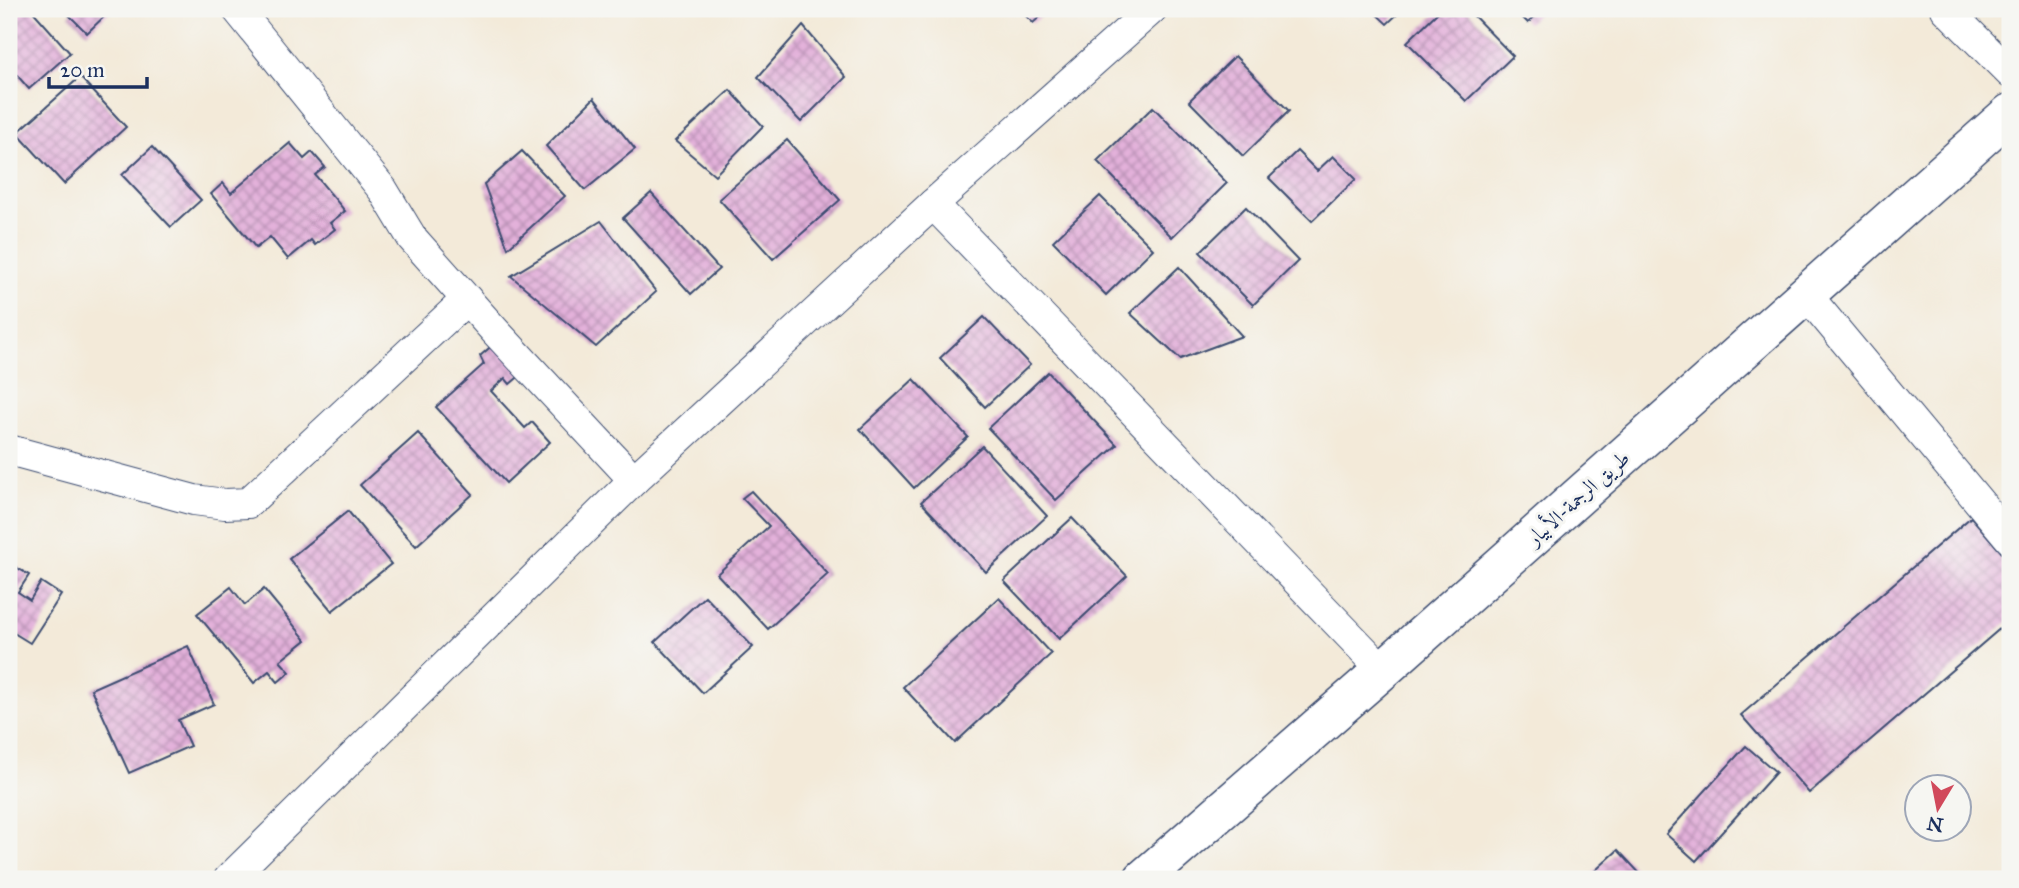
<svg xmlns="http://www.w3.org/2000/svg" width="2019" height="888" viewBox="0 0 2019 888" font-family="'IM FELL Great Primer',Amiri,serif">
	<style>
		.building { fill: url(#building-cross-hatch) }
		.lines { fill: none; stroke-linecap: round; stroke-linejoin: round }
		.minor-casing { stroke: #3b4b70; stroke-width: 32 }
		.trunk-casing { stroke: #3b4b70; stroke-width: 41 }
		.minor { stroke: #fff; stroke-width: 30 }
		.trunk { stroke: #fff; stroke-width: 38 }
		.labels { text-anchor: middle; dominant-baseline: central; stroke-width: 6; stroke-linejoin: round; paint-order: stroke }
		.street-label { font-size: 21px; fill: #1b2f5e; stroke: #f6f6f2 }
	</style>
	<defs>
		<pattern id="building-cross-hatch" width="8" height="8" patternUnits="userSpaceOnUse" patternTransform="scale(1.75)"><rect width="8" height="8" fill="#e3b1da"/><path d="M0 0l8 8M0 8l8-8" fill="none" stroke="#b790b4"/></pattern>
	</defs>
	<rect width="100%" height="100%" fill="#f6f6f2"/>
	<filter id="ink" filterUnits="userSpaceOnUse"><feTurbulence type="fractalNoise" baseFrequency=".0143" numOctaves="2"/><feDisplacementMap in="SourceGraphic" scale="14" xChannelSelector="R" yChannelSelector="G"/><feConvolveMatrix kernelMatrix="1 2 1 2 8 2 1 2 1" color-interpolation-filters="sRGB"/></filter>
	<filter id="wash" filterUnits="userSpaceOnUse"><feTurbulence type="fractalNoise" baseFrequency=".00686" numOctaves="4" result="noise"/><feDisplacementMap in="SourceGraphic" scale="28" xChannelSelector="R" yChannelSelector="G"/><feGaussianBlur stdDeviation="1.57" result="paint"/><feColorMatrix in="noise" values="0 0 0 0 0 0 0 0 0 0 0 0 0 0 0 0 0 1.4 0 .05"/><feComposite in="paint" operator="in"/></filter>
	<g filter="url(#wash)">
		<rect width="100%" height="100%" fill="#f3ead9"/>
		<g id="blocks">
			<!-- building -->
			<g class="building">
				<path d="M 9,9 L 31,9 L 70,53 L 29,89 L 9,66 Z"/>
				<path d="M 75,9 L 112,9 L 87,33 L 69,15 Z"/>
				<path d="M 1019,9 L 1049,9 L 1033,23 Z"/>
				<path d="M 1371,9 L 1403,9 L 1387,24 Z"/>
				<path d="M 1441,9 L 1467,9 L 1513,56 L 1466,101 L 1407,42 Z"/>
				<path d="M 1514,9 L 1542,9 L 1528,23 Z"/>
				<path d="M 803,26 L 846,77 L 801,122 L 758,77 Z"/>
				<path d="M 1235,56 L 1289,111 L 1243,156 L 1189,101 Z"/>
				<path d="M 80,77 L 126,127 L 64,184 L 17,133 Z"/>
				<path d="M 730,90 L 763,126 L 715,175 L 675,141 Z"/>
				<path d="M 594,98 L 635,149 L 585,190 L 546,146 Z"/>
				<path d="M 1153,107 L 1227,183 L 1172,237 L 1097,161 Z"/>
				<path d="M 787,140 L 840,200 L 773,259 L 719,199 Z"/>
				<path d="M 290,143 L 304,159 L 312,152 L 325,167 L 315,175 L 345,211 L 330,223 L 335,229 L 315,245 L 311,240 L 288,259 L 270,237 L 256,248 L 211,194 L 223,183 L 231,193 Z"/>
				<path d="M 152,147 L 201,200 L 171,227 L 122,175 Z"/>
				<path d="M 522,151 L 565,196 L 508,248 L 484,184 Z"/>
				<path d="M 1297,151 L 1317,171 L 1333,156 L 1356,179 L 1312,221 L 1269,178 Z"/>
				<path d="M 651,193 L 719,269 L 691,294 L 623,218 Z"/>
				<path d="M 1100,196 L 1153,249 L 1106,295 L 1053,241 Z"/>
				<path d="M 1246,207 L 1298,261 L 1253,305 L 1200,252 Z"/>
				<path d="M 601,221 L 656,292 L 596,347 L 511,276 Z"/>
				<path d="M 1179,267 L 1242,336 L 1180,359 L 1130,313 Z"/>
				<path d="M 984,317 L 1030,365 L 985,407 L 940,358 Z"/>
				<path d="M 495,343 L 523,373 L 510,384 L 505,378 L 491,391 L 525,428 L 532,422 L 550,442 L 506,483 L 436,407 L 484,364 L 480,356 Z"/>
				<path d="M 1048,372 L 1117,445 L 1056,500 L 988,428 Z"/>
				<path d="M 914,379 L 968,437 L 914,488 L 860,429 Z"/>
				<path d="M 418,433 L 473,494 L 416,546 L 360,485 Z"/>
				<path d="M 982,446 L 1047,516 L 986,572 L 921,502 Z"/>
				<path d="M 751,491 L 828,574 L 768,629 L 717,574 L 769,526 L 742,498 Z"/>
				<path d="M 348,511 L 391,564 L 332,611 L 289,559 Z"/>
				<path d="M 1971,517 L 2010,562 L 2010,620 L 1809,793 L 1741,715 Z"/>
				<path d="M 1072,518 L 1127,576 L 1059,639 L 1004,581 Z"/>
				<path d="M 9,563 L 29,575 L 18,592 L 30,600 L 41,582 L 61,595 L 30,643 L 9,630 Z"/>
				<path d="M 231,587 L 245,605 L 264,589 L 306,640 L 280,661 L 290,672 L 278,682 L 269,671 L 254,683 L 197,614 Z"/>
				<path d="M 705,596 L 753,647 L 703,693 L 655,642 Z"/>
				<path d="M 999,598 L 1051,654 L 955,743 L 903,687 Z"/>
				<path d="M 188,646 L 214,704 L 178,720 L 190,746 L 129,773 L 91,689 Z"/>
				<path d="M 1746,746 L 1776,772 L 1696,861 L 1666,834 Z"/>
				<path d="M 1618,850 L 1645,879 L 1586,879 Z"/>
			</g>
		</g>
	</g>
	<g filter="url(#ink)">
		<use href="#blocks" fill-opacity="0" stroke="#3b4b70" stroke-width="2"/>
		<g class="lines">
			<defs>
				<g id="minor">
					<path d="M 237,9 L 383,190 L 412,238 L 495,331 L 634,480"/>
					<path d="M 1946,9 L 2010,73"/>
					<path d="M 933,204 L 1383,670"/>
					<path d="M 1806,294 L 2010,539"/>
					<path d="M 9,450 L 194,500 L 225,504 L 248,503 L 467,299"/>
					<path d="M 229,879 L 634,480 L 933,204 L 1152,9"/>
				</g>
				<path id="trunk" d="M 1143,879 L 1383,670 L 2010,113"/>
			</defs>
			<!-- minor casing -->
			<use href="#minor" class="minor-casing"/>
			<!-- trunk casing -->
			<use href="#trunk" class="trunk-casing"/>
			<!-- minor -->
			<use href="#minor" class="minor"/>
			<!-- trunk -->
			<use href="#trunk" class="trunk"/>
		</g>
	</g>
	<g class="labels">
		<!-- street labels -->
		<g class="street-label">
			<text transform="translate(1578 498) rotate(-42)">طريق الرجمة-الأبيار</text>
		</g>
	</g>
	<!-- margin -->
	<rect width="2019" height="888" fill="none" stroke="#f6f6f2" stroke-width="35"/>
	<!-- north arrow -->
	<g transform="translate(1938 808) rotate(190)"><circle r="33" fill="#f6f6f2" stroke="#9ea6b7" stroke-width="2"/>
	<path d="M0-5L12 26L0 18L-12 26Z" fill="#d1495b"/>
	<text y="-10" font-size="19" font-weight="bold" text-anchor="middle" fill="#1b2f5e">N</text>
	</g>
	<!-- scale -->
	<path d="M49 77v10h98v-10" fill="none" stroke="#1b2f5e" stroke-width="3.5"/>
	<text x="60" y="77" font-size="21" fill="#1b2f5e" stroke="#f6f6f2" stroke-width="5" paint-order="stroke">20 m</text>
</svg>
